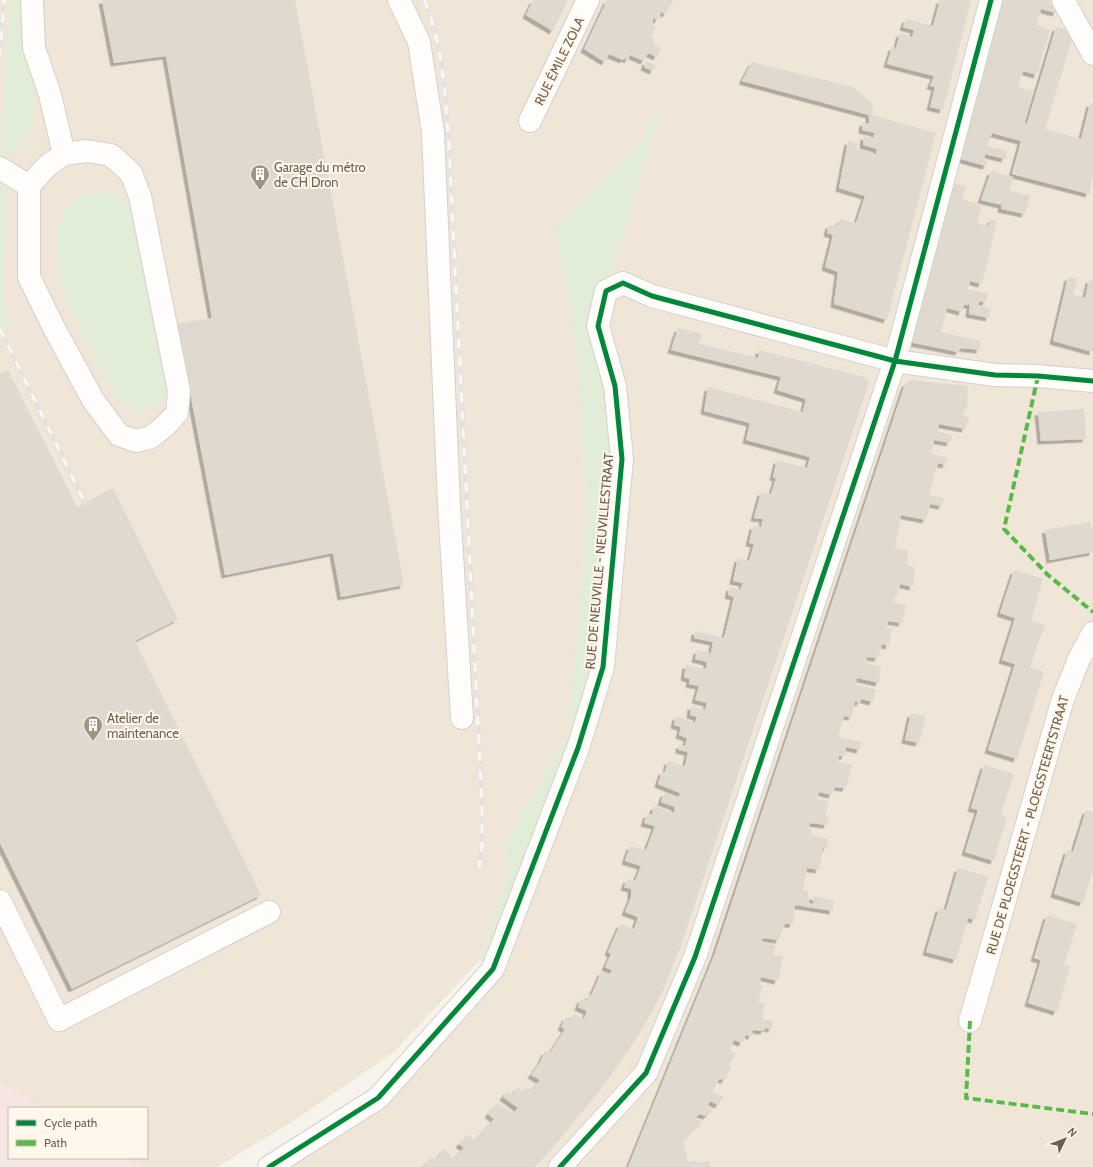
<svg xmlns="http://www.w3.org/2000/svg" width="1093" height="1167" viewBox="0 0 1093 1167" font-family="Cabin,sans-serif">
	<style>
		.residential { fill: #efe6d8; fill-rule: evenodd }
		.medical { fill: #f7e5e2 }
		.grass { fill: #e1edd6 }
		.building { fill: #e0d9d0; filter: url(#shadow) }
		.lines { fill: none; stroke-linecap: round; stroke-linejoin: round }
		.minor-casing { stroke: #d5d0c9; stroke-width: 24 }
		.minor { stroke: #fefdfc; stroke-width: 22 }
		.rail-casing { stroke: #e5e2e4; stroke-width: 4.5 }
		.rail { stroke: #fef8ec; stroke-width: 3; stroke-dasharray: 9; stroke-linecap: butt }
		.quiet { stroke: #58b947; stroke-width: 4; stroke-dasharray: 8 4; stroke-linecap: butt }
		.cycleway-casing { stroke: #fef8ec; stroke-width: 8 }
		.cycleway { stroke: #00873e; stroke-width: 5 }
		.labels { text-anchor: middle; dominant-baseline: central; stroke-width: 4; stroke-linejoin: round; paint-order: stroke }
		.street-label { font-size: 13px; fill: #735d4c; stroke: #fef8ec }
		.poi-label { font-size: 13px; fill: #735d4c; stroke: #fef8ec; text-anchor: start }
	</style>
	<defs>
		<filter id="shadow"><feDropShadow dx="-3.5" dy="3.5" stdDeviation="0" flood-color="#0004"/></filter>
	</defs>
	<rect width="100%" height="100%" fill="#f6f3eb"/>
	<!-- residential -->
	<path class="residential" d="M 0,0 L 1093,0 L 1093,1167 L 269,1167 L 378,1098 L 493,969 L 603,667 L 606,291 L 664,98 L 641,141 L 556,226 L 578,361 L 587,527 L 568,734 L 504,845 L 507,876 L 480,960 L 394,1052 L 287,1125 L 217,1167 L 0,1167 ZM 9,1108 L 147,1108 L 147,1158 L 9,1158 Z"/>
	<!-- medical -->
	<path class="medical" d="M 0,1082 L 44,1108 L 9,1108 L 9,1158 L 127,1158 L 143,1167 L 0,1167 Z"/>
	<!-- grass -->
	<g class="grass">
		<path d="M 9,0 L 20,0 C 19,17 19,36 23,52 C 26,66 34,79 35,94 C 37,118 27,153 0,159 Z"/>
		<path d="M 665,95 L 606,291 L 615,386 L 603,667 L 493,969 L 480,960 L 507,876 L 504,845 L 568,734 L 587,527 L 578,361 L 556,226 L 641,141 Z"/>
		<path d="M 0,184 L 7,188 L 8,201 L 3,264 L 3,307 L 11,327 L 4,330 L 0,319 Z"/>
		<path d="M 111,192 L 132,211 L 167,387 C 160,405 156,410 136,413 L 117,400 L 65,297 L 58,269 L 55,234 L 65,208 L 84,194 Z"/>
	</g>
	<!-- building -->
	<g class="building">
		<path d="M 102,0 L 295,0 L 404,585 L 341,597 L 333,553 L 225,575 L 177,324 L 212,318 L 166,56 L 114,63 Z"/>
		<path d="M 533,0 L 568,0 L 553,31 L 526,15 Z"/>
		<path d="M 607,0 L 673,0 L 666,14 L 661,12 L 658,20 L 654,18 L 651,24 L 656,27 L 651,37 L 655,39 L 653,44 L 661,48 L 657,57 L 648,53 L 644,61 L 630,55 L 628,60 L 625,58 L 623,60 L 609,54 L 605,62 L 584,49 Z"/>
		<path d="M 940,0 L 971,0 L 943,110 L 930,107 L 935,87 L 930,86 L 934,76 L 887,64 L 892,47 L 896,48 L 900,33 L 912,37 L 914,30 L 903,27 L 906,19 L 933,26 Z"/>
		<path d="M 1001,0 L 1050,0 L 1049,4 L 1058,7 L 1056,13 L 1041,9 L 1037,25 L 1050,30 L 1037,75 L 1023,71 L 1018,87 L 1033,91 L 1024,123 L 1027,123 L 1056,27 L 1074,32 L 1045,129 L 1081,139 L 1090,103 L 1093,104 L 1093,175 L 1089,194 L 1012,174 L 1021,141 L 992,133 L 987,146 L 1007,151 L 1005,159 L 985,154 L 984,160 L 988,162 L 986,166 L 957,158 Z"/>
		<path d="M 646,61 L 656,65 L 653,71 L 644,67 Z"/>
		<path d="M 752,62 L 853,87 L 873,104 L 872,115 L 936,133 L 887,320 L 834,304 L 838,272 L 825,267 L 833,235 L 827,233 L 829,225 L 837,226 L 841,219 L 856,223 L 865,196 L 839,188 L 848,141 L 858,144 L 856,149 L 876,154 L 877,149 L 863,145 L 864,136 L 873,138 L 875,133 L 862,130 L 863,122 L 869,124 L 869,115 L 742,81 Z"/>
		<path d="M 991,171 L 1013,177 L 1010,190 L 1030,196 L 1025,214 L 1001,209 L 1002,205 L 981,200 Z"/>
		<path d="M 951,183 L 966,186 L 962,199 L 982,205 L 977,223 L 988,226 L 991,219 L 997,221 L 982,284 L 970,281 L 968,289 L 988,294 L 986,302 L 979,302 L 979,305 L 991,309 L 989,318 L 969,314 L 970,305 L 964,305 L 962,312 L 947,308 L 941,332 L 981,341 L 980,350 L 961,348 L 958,352 L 909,342 Z"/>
		<path d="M 1068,277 L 1077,279 L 1073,294 L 1085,298 L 1089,280 L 1093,280 L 1093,352 L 1053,341 Z"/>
		<path d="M 678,328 L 702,334 L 699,344 L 758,358 L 759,350 L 865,377 L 869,383 L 680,948 L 663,991 L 640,1033 L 604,1085 L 553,1147 L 533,1167 L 421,1167 L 432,1157 L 435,1161 L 444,1149 L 453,1158 L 464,1148 L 459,1144 L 469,1134 L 475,1141 L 494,1119 L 488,1114 L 498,1103 L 513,1114 L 518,1108 L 503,1097 L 507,1091 L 512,1095 L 518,1087 L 523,1091 L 526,1087 L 531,1090 L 540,1080 L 531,1075 L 540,1062 L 545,1051 L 550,1053 L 565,1029 L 561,1027 L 566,1017 L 571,1020 L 574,1014 L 584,1019 L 587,1011 L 578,1007 L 581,999 L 587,1001 L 589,995 L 591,996 L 601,972 L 610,974 L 612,970 L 605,967 L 611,954 L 608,952 L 620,924 L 634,929 L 638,917 L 625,912 L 631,897 L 631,889 L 624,887 L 627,879 L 635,881 L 641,866 L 625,861 L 630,846 L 646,850 L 655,826 L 644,823 L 647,814 L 652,815 L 654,806 L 674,813 L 675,807 L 661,802 L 664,793 L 679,797 L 680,793 L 658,784 L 662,771 L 665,772 L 668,761 L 685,766 L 688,752 L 679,750 L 679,745 L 685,746 L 687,738 L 679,735 L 681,727 L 674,725 L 676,716 L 695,723 L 697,717 L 690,715 L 691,706 L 705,710 L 707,703 L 695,700 L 699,686 L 689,684 L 690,679 L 684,677 L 686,665 L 706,669 L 707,662 L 695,659 L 697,650 L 711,653 L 713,642 L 694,638 L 695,631 L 724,638 L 734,597 L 728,595 L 730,587 L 740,590 L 743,583 L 733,581 L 738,558 L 749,561 L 754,544 L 749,543 L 753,526 L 761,527 L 763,519 L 754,518 L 761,492 L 771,494 L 776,478 L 773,477 L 777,460 L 807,468 L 810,457 L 746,440 L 750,423 L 704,411 L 708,387 L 803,412 L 806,399 L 777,390 L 781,377 L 671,350 Z"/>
		<path d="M 8,370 L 77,507 L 113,488 L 178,619 L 135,641 L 261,895 L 72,989 L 0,843 L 0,374 Z"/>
		<path d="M 911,380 L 968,386 L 967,410 L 964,409 L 964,416 L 969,418 L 965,429 L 939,424 L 938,432 L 952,435 L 950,443 L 934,440 L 932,454 L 948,458 L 946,465 L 938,463 L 929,495 L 944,498 L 942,506 L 930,504 L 926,520 L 901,515 L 895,548 L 908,550 L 907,565 L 915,568 L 913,587 L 900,584 L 897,596 L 895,596 L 893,602 L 906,605 L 902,623 L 888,621 L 887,628 L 892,628 L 889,646 L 882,644 L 878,658 L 867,657 L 866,663 L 881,667 L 879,683 L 857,678 L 855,685 L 876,689 L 873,702 L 861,699 L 860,703 L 855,701 L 852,717 L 844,716 L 838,737 L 862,742 L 860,750 L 846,747 L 845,756 L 839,756 L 838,762 L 852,765 L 846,788 L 835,787 L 832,795 L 819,792 L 817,800 L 828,801 L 826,816 L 829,817 L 827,825 L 810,823 L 809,829 L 811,829 L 812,835 L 828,839 L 827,848 L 823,848 L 819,870 L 807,868 L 803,890 L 808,891 L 809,903 L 813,904 L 813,896 L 834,901 L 833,911 L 795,905 L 793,924 L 785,924 L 779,940 L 763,938 L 761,941 L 776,946 L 773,955 L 783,956 L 778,981 L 761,977 L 759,986 L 763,986 L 758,1002 L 765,1003 L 762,1019 L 773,1021 L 772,1029 L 765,1028 L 764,1031 L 753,1030 L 752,1036 L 746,1035 L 742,1043 L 734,1040 L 730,1050 L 736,1053 L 729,1065 L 731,1066 L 725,1080 L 719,1079 L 712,1093 L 724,1097 L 718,1105 L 710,1101 L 707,1107 L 713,1110 L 706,1116 L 699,1114 L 695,1119 L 702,1122 L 683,1141 L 688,1162 L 696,1160 L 697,1163 L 709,1161 L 710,1167 L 628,1167 L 714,956 L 905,384 Z"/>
		<path d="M 1084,409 L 1086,439 L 1041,441 L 1038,412 Z"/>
		<path d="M 1090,522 L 1091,529 L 1093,528 L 1093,552 L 1050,560 L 1045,530 Z"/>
		<path d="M 1014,570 L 1043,579 L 1031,621 L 1045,625 L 1030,667 L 1044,672 L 1017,759 L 988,750 L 1015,664 L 1002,660 L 1015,618 L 1000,613 Z"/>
		<path d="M 911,713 L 926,716 L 919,743 L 905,740 Z"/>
		<path d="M 984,765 L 1014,774 L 1001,815 L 1007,817 L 994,861 L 965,852 L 978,810 L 971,808 Z"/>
		<path d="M 1086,810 L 1093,812 L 1093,869 L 1083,903 L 1054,894 L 1067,850 L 1073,852 Z"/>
		<path d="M 958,868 L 988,876 L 975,920 L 968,918 L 956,960 L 926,952 L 939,908 L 946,910 Z"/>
		<path d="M 1047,915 L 1077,924 L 1064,965 L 1070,967 L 1057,1012 L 1028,1003 L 1041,960 L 1034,958 Z"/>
	</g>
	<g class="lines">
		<defs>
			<g id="minor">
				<path d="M 32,0 L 34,48 L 50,95 L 64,154"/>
				<path d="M 399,0 L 419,42 L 433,132 L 449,505 L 462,718"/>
				<path d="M 1063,0 L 1093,54"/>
				<path d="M 530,121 L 588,0"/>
				<path d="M 87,151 L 111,155 L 131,173 L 140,196 L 179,391 L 177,413 L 165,426 L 151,437 L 136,441 L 119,435 L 93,400 L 54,328 L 29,277 L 29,186 L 47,166 L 64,154 Z"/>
				<path d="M 0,168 L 29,186"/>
				<path d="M 0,901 L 59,1020 L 269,912"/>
				<path d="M 970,1021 L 1063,699 L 1079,659 L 1093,633"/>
				<path d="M 269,1167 L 378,1098 L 493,969 L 578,748 L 603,667 L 622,459 L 615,386 L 598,326 L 606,291 L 623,283 L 652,296 L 895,361 L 995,375 L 1038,376 L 1093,381"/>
				<path d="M 560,1167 L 646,1073 L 695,957 L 895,361 L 991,0"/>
			</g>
		</defs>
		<!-- minor casing -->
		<use href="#minor" class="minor-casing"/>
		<!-- minor -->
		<use href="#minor" class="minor"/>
		<defs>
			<g id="rail">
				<path d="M 424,0 C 444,47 445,96 449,146 L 482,807 L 482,845 L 479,869"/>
				<path d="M 0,58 L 4,0"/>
				<path d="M 0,329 L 85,503"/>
			</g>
		</defs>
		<!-- rail casing -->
		<use href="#rail" class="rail-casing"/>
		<!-- rail -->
		<use href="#rail" class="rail"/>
		<!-- quiet -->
		<g class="quiet">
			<path d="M 1038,376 L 1004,529 L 1048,575 L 1093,612"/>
			<path d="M 970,1021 L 966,1098 L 1093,1114"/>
		</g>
		<defs>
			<g id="cycleway">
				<path d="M 269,1167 L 378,1098 L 493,969 L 578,748 L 603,667 L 622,459 L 615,386 L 598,326 L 606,291 L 623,283 L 652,296 L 895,361 L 995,375 L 1038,376 L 1093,381"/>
				<path d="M 560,1167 L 646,1073 L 695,957 L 895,361 L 991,0"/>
			</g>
		</defs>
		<!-- cycleway casing -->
		<use href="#cycleway" class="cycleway-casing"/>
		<!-- cycleway -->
		<use href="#cycleway" class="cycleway"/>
	</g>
	<!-- icons -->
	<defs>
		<symbol id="building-pin" viewBox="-11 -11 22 30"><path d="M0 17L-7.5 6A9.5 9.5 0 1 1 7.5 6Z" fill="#a19284" stroke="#fef8ec"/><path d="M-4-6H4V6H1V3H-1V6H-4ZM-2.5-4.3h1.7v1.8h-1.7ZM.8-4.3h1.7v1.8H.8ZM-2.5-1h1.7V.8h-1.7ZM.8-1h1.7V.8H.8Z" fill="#fff"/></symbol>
	</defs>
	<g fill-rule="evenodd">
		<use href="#building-pin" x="249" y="163" width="22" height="30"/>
		<use href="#building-pin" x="82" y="714" width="22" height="30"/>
	</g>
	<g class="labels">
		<!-- street labels -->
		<g class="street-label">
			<text transform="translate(559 61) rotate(-64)">RUE ÉMILE ZOLA</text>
			<text transform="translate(599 561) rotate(-85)">RUE DE NEUVILLE - NEUVILLESTRAAT</text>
			<text transform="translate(1027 825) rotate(-74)">RUE DE PLOEGSTEERT - PLOEGSTEERTSTRAAT</text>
		</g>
		<!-- poi labels -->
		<g class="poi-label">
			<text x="274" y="167">Garage du métro<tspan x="274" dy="15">de CH Dron</tspan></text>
			<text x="107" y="718">Atelier de<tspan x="107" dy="15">maintenance</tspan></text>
		</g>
	</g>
	<!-- legend -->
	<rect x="8" y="1107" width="140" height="52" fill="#fef8ec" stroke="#c6baac"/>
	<rect x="16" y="1120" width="20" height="6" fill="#00873e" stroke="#c6baac"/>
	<text x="44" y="1127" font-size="12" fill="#735d4c">Cycle path</text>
	<rect x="16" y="1140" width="20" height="6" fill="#58b947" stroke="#c6baac"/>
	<text x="44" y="1147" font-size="12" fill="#735d4c">Path</text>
	<!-- north arrow -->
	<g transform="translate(1065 1139) rotate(47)" stroke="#fef8ec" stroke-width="3" paint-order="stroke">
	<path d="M0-3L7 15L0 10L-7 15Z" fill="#735d4c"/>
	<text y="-6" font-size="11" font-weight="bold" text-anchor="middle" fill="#735d4c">N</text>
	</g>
</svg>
